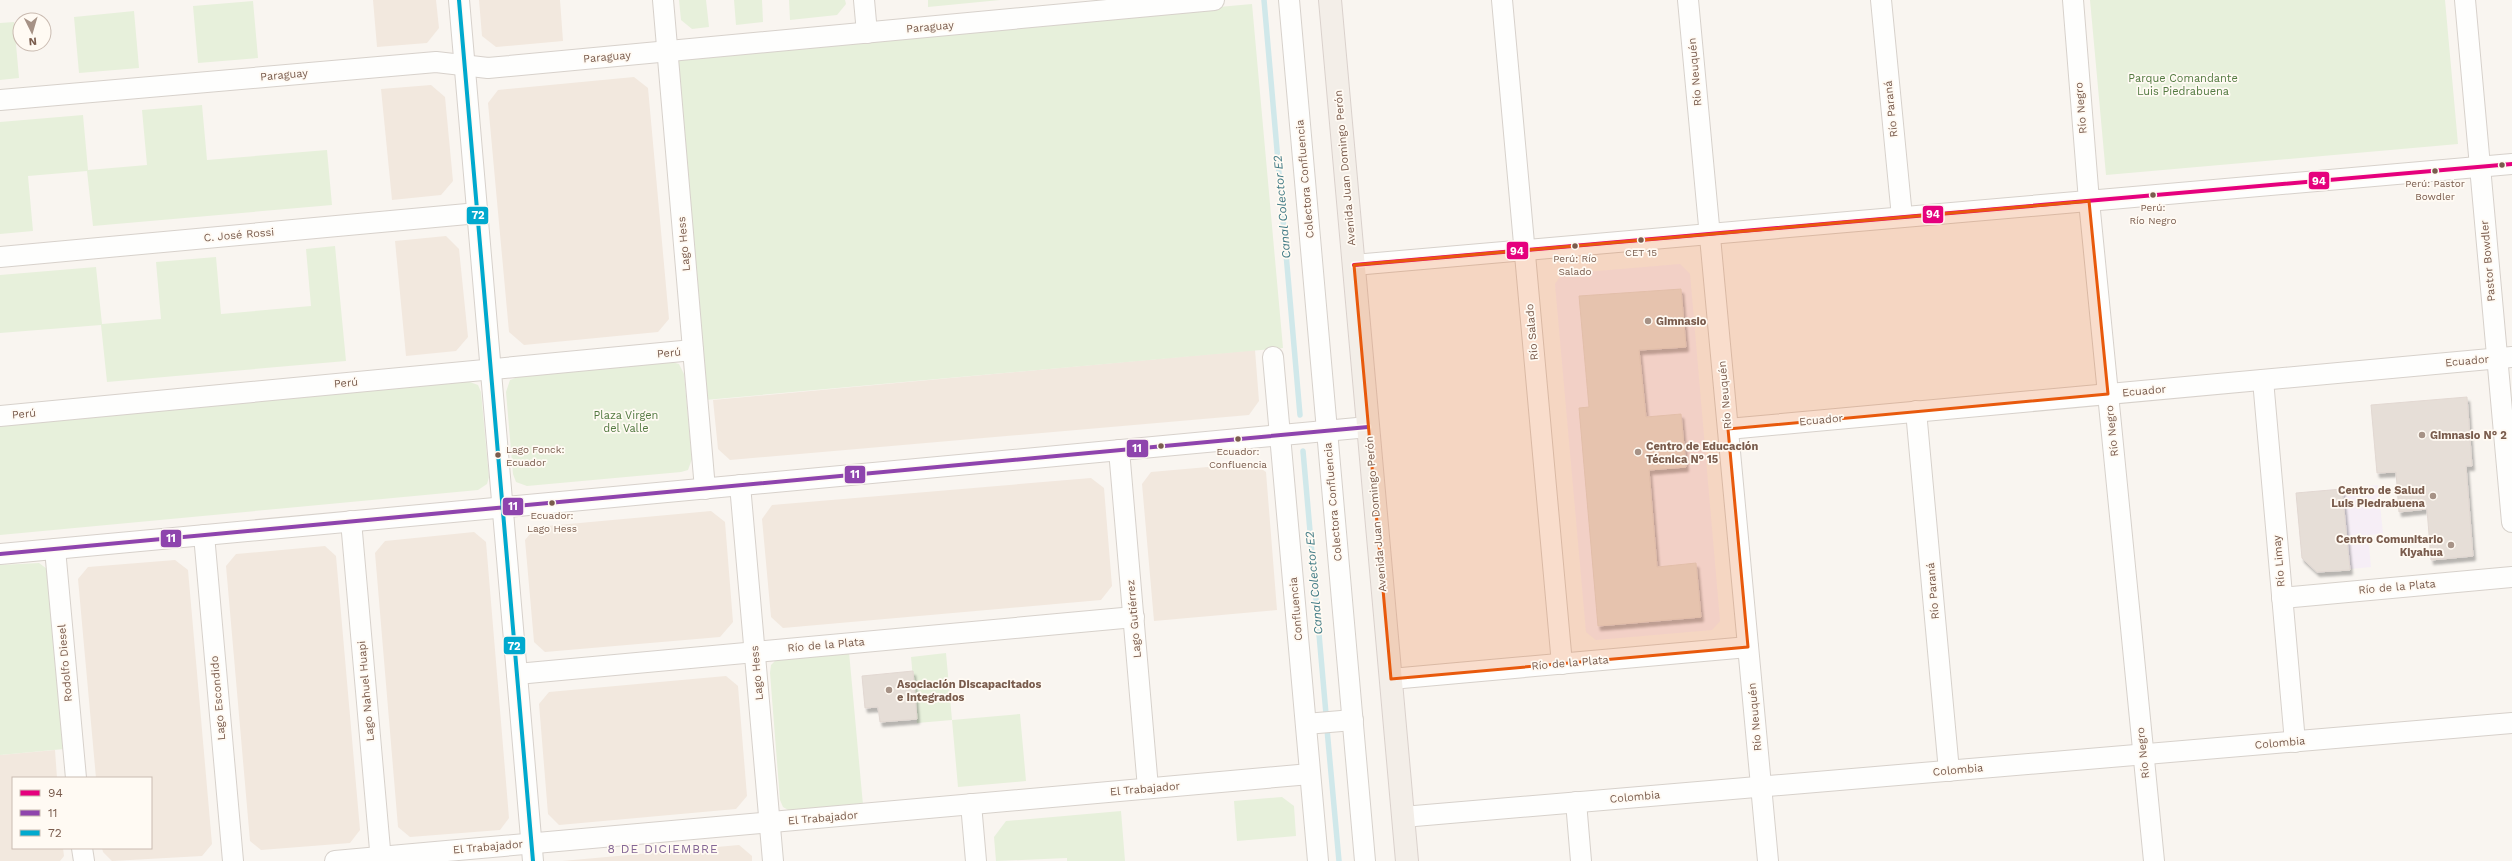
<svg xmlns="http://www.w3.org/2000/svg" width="2512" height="861" viewBox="0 0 2512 861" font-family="'Work Sans',sans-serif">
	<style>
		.residential { fill: #f2e8de }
		.education { fill: #f6eef6 }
		.green { fill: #e7f0db }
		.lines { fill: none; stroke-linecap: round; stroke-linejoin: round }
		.stream { stroke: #d0e8ea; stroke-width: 5.5 }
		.building { fill: #e6ded7; stroke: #e2d8d2; filter: url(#shadow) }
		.minor-casing { stroke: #d7d1cb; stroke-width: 22 }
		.major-casing { stroke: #dad1cc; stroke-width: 24 }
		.minor { stroke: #fefefd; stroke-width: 20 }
		.major { stroke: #f3eee8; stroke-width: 22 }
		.bus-1-casing { stroke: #fffaf3; stroke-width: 7 }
		.bus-2-casing { stroke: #fffaf3; stroke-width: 7 }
		.bus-3-casing { stroke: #fffaf3; stroke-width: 7 }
		.bus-1 { stroke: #e5007d; stroke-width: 4 }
		.bus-2 { stroke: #8e44ad; stroke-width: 4 }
		.bus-3 { stroke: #00a9ce; stroke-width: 4 }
		.marked { fill: #e8590c; fill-opacity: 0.2; stroke: #e8590c; stroke-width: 3; stroke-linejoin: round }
		.bus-dot { fill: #7a5c4d; stroke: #fffaf3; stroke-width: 1.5 }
		.poi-dot { fill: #a69286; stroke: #fffaf3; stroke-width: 1.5 }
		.labels { text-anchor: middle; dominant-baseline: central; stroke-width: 3.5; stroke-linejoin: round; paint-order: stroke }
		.bus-label { font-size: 10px; fill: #7a5c4d; stroke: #fffaf3 }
		.street-label { font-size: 11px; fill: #7a5c4d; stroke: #fffaf3 }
		.park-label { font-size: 11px; fill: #537a41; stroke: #fffaf3 }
		.poi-label { font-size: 11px; font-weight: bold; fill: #7a5c4d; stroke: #fffaf3; text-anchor: start }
		.water-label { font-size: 12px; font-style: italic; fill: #437c86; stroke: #fffaf3 }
		.neighbourhood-label { font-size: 12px; letter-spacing: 1px; fill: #846695; stroke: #fffaf3 }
		.line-badge { stroke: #fffaf3; stroke-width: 1.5 }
		.badge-label { font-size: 11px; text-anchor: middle; font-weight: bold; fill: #fff }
	</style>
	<defs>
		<filter id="shadow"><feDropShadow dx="2.5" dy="4.5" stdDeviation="1" flood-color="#0004"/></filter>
	</defs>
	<rect width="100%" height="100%" fill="#f9f5f0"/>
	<!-- residential -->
	<g class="residential">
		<path d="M 373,0 L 436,0 L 439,28 L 427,43 L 377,47 Z"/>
		<path d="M 479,0 L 560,0 L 563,41 L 496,47 L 482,36 Z"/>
		<path d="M 634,77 L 648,88 L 669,319 L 658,332 L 524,345 L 509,332 L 488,103 L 498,90 Z"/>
		<path d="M 431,85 L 445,97 L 453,181 L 441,195 L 392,200 L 381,89 Z"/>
		<path d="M 446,236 L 459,249 L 468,337 L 456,351 L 406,356 L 395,241 Z"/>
		<path d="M 1255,350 L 1259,401 L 1249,415 L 730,460 L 718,449 L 713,400 Z"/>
		<path d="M 1253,463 L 1266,472 L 1277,610 L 1154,621 L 1142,484 L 1151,472 Z"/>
		<path d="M 1091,478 L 1104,488 L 1112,586 L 1101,600 L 783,628 L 771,617 L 762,519 L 772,505 Z"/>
		<path d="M 711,511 L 725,522 L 733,622 L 720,637 L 545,652 L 534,642 L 525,540 L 536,527 Z"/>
		<path d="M 474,532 L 486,542 L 509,818 L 500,830 L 410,837 L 398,827 L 375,553 L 385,541 Z"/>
		<path d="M 325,546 L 336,556 L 360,830 L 350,843 L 261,850 L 250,841 L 226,566 L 236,554 Z"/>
		<path d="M 175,560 L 188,570 L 212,844 L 202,856 L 112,861 L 103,852 L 102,848 L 151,848 L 151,778 L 96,778 L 78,579 L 88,567 Z"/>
		<path d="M 726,676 L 738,686 L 747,796 L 736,809 L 559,825 L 548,814 L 539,704 L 549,692 Z"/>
		<path d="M 55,750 L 57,778 L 13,778 L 13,848 L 63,848 L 64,856 L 60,861 L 0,861 L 0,755 Z"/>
		<path d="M 739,845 L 752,856 L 752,861 L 562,861 Z"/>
	</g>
	<!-- education -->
	<g class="education">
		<path d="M 1680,264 L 1690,274 L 1720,621 L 1712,630 L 1596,640 L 1586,632 L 1555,284 L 1562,274 Z"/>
		<path d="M 2378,485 L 2383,534 L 2368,535 L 2371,567 L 2317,572 L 2302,558 L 2296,493 Z"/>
	</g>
	<!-- green -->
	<g class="green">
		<path d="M 679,0 L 706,0 L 709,27 L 692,29 L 681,20 Z"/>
		<path d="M 734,0 L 762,0 L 763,22 L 736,25 Z"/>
		<path d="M 789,0 L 845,0 L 846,4 L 837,15 L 790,20 Z"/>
		<path d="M 928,0 L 1000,0 L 928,7 Z"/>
		<path d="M 2090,0 L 2445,0 L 2458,144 L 2106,175 Z"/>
		<path d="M 253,1 L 258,58 L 198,63 L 193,6 Z"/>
		<path d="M 1252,4 L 1283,348 L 705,400 L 674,56 Z"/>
		<path d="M 134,11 L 139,68 L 79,73 L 74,17 Z"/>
		<path d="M 14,22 L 19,78 L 0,80 L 0,23 Z"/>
		<path d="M 202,105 L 207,160 L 327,150 L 332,205 L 93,226 L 87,171 L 28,176 L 33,231 L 0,234 L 0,122 L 83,115 L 88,170 L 147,165 L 142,110 Z"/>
		<path d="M 335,246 L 346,361 L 107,382 L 101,325 L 0,333 L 0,275 L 96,267 L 102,324 L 161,319 L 156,262 L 216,257 L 221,314 L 311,306 L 306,249 Z"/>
		<path d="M 672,362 L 679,364 L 684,374 L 692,459 L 688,470 L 681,472 L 527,486 L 516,482 L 513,474 L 506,392 L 510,380 L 518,377 Z"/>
		<path d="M 467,381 L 478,385 L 481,392 L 489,477 L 487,484 L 478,490 L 0,535 L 0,424 Z"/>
		<path d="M 39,563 L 47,569 L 64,749 L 0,755 L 0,565 Z"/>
		<path d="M 849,652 L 863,805 L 790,811 L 783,807 L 780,800 L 770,673 L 771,665 L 777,659 Z"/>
		<path d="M 946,653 L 952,720 L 1020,714 L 1026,781 L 958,787 L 952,720 L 917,723 L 911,657 Z"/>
		<path d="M 1282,797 L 1294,806 L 1296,836 L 1237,841 L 1234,801 Z"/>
		<path d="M 1121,811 L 1125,861 L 1067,861 L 1067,858 L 996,861 L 994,837 L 1006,821 Z"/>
	</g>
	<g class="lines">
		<!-- stream -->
		<g class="stream">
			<path d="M 1264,0 L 1300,415"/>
			<path d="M 1303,451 L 1326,714"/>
			<path d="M 1327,729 L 1339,861"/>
		</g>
	</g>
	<!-- building -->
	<g class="building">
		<path d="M 1681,289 L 1686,347 L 1639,350 L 1646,417 L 1681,414 L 1686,467 L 1649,470 L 1657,567 L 1696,563 L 1701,617 L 1598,626 L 1579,408 L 1589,407 L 1579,296 Z"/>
		<path d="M 2467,397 L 2472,466 L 2466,466 L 2473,556 L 2431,560 L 2427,509 L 2399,512 L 2396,472 L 2377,473 L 2371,405 Z"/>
		<path d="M 2342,489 L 2350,570 L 2317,572 L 2302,558 L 2296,493 Z"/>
		<path d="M 913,671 L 917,719 L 880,722 L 878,707 L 865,708 L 862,676 Z"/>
	</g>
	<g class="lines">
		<defs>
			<g id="minor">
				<path d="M 459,0 L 533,861"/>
				<path d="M 663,0 L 705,489"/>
				<path d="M 864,0 L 867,33"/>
				<path d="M 1289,0 L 1365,861"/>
				<path d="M 1502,0 L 1562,664"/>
				<path d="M 1688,0 L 1768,861"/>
				<path d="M 1881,0 L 1902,217"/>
				<path d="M 2073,0 L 2089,201 L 2154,861"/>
				<path d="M 2465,0 L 2512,522"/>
				<path d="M 0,100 L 436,62 L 488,68 L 1214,0"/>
				<path d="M 0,257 L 478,213"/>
				<path d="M 1354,265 L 2512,164"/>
				<path d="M 1273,357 L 1318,861"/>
				<path d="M 2263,380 L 2295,742"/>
				<path d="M 1916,411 L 1949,771"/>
				<path d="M 0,416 L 693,350"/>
				<path d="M 1728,429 L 2512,357"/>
				<path d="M 1119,450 L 1148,788"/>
				<path d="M 740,485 L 773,861"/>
				<path d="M 351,521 L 381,861"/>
				<path d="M 204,535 L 233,861"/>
				<path d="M 55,549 L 76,778"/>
				<path d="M 0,554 L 1368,427"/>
				<path d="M 2282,598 L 2512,577"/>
				<path d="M 517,674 L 1134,617"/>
				<path d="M 1391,679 L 1748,647"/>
				<path d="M 1306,724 L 1353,720"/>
				<path d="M 1576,802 L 1581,861"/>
				<path d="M 971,804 L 976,861"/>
				<path d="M 1403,817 L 2512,723"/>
				<path d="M 82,848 L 84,861"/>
				<path d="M 335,861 L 1310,774"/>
			</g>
			<path id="major" d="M 1330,0 L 1407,861"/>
		</defs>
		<!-- minor casing -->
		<use href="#minor" class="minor-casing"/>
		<!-- major casing -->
		<use href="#major" class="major-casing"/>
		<!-- minor -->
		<use href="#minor" class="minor"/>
		<!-- major -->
		<use href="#major" class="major"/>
		<defs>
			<path id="bus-1" d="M 1354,265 L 2512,164"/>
			<path id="bus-2" d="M 0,554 L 1368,427"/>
			<path id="bus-3" d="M 459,0 L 533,861"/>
		</defs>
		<!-- bus-1 casing -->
		<use href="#bus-1" class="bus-1-casing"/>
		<!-- bus-2 casing -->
		<use href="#bus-2" class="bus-2-casing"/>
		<!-- bus-3 casing -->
		<use href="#bus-3" class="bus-3-casing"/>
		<!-- bus-1 -->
		<use href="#bus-1" class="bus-1"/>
		<!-- bus-2 -->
		<use href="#bus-2" class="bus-2"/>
		<!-- bus-3 -->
		<use href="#bus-3" class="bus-3"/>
	</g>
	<!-- marked area -->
	<path class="marked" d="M 2089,201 L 2108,394 L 1728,429 L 1748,647 L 1391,679 L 1354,265 Z"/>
	<!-- markers -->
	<g class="bus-dot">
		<circle cx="2502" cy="165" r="3.5"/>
		<circle cx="2435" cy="171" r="3.5"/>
		<circle cx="2153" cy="195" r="3.5"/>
		<circle cx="1641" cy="240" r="3.5"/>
		<circle cx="1575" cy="246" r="3.5"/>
		<circle cx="1238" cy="439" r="3.5"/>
		<circle cx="1161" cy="446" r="3.5"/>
		<circle cx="498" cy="455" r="3.5"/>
		<circle cx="552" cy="503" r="3.5"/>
	</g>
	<g class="poi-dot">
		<circle cx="1648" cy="321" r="4"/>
		<circle cx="2422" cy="435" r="4"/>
		<circle cx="1638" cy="452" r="4"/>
		<circle cx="2433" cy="496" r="4"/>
		<circle cx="2451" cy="545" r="4"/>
		<circle cx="889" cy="690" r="4"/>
	</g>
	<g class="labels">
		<!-- bus labels -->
		<g class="bus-label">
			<text x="2435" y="183">Perú: Pastor<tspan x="2435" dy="13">Bowdler</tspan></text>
			<text x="2153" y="207">Perú:<tspan x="2153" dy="13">Río Negro</tspan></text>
			<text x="1641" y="252">CET 15</text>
			<text x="1575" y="258">Perú: Río<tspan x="1575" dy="13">Salado</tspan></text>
			<text x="506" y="449" text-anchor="start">Lago Fonck:<tspan x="506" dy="13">Ecuador</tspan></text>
			<text x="1238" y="451">Ecuador:<tspan x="1238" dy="13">Confluencia</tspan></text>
			<text x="552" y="515">Ecuador:<tspan x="552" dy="13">Lago Hess</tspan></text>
		</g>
		<!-- street labels -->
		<g class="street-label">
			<text transform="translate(930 27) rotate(-5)">Paraguay</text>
			<text transform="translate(607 57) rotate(-5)">Paraguay</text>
			<text transform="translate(1695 72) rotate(-95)">Río Neuquén</text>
			<text transform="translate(284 75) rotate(-5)">Paraguay</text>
			<text transform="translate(2081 108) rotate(-95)">Río Negro</text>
			<text transform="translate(1891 109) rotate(-96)">Río Paraná</text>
			<text transform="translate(1345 168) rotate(-95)">Avenida Juan Domingo Perón</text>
			<text transform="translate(1305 179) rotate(-95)">Colectora Confluencia</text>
			<text transform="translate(239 235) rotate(-5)">C. José Rossi</text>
			<text transform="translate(684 244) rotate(-95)">Lago Hess</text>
			<text transform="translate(2488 261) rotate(-95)">Pastor Bowdler</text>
			<text transform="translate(1532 332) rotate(-95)">Río Salado</text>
			<text transform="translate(669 353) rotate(-5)">Perú</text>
			<text transform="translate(2467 361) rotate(-5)">Ecuador</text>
			<text transform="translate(346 383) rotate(-5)">Perú</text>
			<text transform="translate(2144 391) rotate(-5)">Ecuador</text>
			<text transform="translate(1725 395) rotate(-95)">Río Neuquén</text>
			<text transform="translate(24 414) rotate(-5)">Perú</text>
			<text transform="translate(1821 420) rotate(-5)">Ecuador</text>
			<text transform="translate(2112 431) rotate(-96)">Río Negro</text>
			<text transform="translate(1333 502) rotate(-95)">Colectora Confluencia</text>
			<text transform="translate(1376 514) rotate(-95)">Avenida Juan Domingo Perón</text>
			<text transform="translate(2279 561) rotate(-95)">Río Limay</text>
			<text transform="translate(2397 587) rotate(-5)">Río de la Plata</text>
			<text transform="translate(1933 591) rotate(-95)">Río Paraná</text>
			<text transform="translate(1296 609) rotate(-95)">Confluencia</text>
			<text transform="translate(1134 619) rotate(-95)">Lago Gutiérrez</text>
			<text transform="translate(826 645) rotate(-5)">Río de la Plata</text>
			<text transform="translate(65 663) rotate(-95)">Rodolfo Diesel</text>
			<text transform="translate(1570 663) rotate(-5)">Río de la Plata</text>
			<text transform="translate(757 673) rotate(-95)">Lago Hess</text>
			<text transform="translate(366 691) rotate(-95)">Lago Nahuel Huapi</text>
			<text transform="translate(218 698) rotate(-95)">Lago Escondido</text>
			<text transform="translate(1755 717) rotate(-95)">Río Neuquén</text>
			<text transform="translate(2280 743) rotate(-5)">Colombia</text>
			<text transform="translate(2143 753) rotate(-96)">Río Negro</text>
			<text transform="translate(1958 770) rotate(-5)">Colombia</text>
			<text transform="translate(1145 789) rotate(-5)">El Trabajador</text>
			<text transform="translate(1635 797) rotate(-5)">Colombia</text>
			<text transform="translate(823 818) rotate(-5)">El Trabajador</text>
			<text transform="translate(488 847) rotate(-5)">El Trabajador</text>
		</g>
		<!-- park labels -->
		<g class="park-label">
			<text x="2183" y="78">Parque Comandante<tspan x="2183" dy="13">Luis Piedrabuena</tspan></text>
			<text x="626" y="415">Plaza Virgen<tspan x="626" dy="13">del Valle</tspan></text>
		</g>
		<!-- poi labels -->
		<g class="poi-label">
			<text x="1656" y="321">Gimnasio</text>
			<text x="2430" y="435">Gimnasio N° 2</text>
			<text x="1646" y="446">Centro de Educación<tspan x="1646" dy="13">Técnica N° 15</tspan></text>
			<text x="2425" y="490" text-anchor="end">Centro de Salud<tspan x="2425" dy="13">Luis Piedrabuena</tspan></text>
			<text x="2443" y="539" text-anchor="end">Centro Comunitario<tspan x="2443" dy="13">Kiyahua</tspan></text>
			<text x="897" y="684">Asociación Discapacitados<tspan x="897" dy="13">e Integrados</tspan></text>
		</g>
		<!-- water labels -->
		<g class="water-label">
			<text transform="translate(1282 207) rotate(-95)">Canal Colector E2</text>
			<text transform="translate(1314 583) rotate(-95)">Canal Colector E2</text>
		</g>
		<!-- neighbourhood labels -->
		<g class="neighbourhood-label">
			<text x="663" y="849">8 DE DICIEMBRE</text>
		</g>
	</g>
	<g class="line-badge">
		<rect x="2308" y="171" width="22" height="19" rx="4" fill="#e5007d"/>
		<rect x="1922" y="205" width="22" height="19" rx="4" fill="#e5007d"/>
		<rect x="466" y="206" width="23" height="19" rx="4" fill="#00a9ce"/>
		<rect x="1506" y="241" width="23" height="19" rx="4" fill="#e5007d"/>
		<rect x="1126" y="439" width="23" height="19" rx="4" fill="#8e44ad"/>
		<rect x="844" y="465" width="22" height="19" rx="4" fill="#8e44ad"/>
		<rect x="502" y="497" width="22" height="19" rx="4" fill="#8e44ad"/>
		<rect x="160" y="529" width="22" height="19" rx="4" fill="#8e44ad"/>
		<rect x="503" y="636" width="23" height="19" rx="4" fill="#00a9ce"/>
	</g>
	<g class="badge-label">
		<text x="2319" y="185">94</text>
		<text x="1933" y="218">94</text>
		<text x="478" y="219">72</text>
		<text x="1517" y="255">94</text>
		<text x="1137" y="452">11</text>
		<text x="855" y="478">11</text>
		<text x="513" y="510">11</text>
		<text x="171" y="542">11</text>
		<text x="514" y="650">72</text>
	</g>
	<!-- legend -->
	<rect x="12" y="777" width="140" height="72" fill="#fffaf3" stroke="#cabbb1"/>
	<rect x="20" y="790" width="20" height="6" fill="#e5007d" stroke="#cabbb1"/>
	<text x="48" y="797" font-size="12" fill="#7a5c4d">94</text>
	<rect x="20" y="810" width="20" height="6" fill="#8e44ad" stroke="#cabbb1"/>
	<text x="48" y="817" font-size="12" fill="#7a5c4d">11</text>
	<rect x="20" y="830" width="20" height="6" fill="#00a9ce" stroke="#cabbb1"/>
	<text x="48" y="837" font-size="12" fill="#7a5c4d">72</text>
	<!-- north arrow -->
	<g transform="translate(32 32) rotate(175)"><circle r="19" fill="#fffaf3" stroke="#cabbb1"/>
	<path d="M0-3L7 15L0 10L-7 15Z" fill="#a69286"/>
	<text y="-6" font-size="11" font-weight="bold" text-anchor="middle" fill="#7a5c4d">N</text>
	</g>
</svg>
